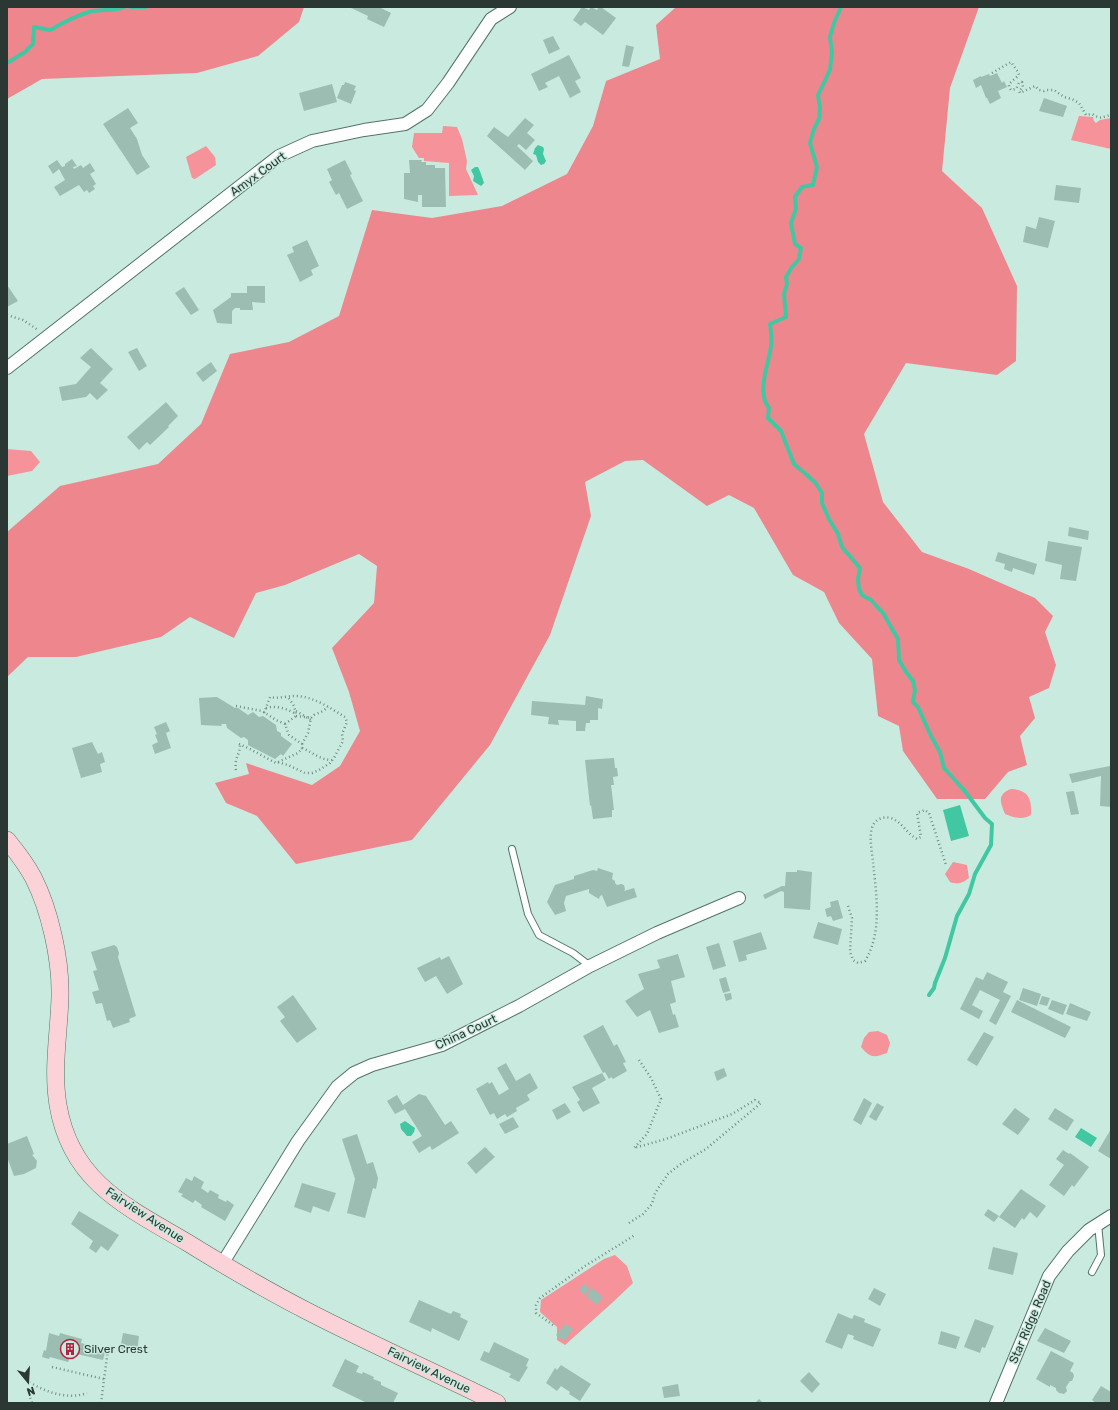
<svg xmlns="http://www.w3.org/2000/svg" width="1118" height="1410" viewBox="0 0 1118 1410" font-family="Rubik,sans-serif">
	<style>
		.green { fill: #f69299 }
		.forest { fill: #ee868e }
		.water { fill: #41c8a3 }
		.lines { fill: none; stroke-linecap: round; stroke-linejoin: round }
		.stream { stroke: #41c8a3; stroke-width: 4 }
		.building { fill: #9cbdb1 }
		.service-casing { stroke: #547368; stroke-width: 8 }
		.minor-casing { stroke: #547368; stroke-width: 14 }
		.secondary-casing { stroke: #547368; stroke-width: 18 }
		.path { stroke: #758c84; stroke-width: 2.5; stroke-dasharray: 1 3; stroke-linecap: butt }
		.service { stroke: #fff; stroke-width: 6 }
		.minor { stroke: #fff; stroke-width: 12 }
		.secondary { stroke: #fbd2d7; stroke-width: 17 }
		.labels { text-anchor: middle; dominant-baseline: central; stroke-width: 3; stroke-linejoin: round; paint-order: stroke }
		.street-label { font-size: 12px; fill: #2a3732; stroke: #c9ebdf }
		.poi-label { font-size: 12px; fill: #2a3732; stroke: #c9ebdf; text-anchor: start }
	</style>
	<rect width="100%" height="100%" fill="#c9ebdf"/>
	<!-- green -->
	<g class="green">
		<path d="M 1079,116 L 1093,117 L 1094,121 L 1096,123 L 1100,120 L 1111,118 L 1111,149 L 1071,140 Z"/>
		<path d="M 443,126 L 457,127 L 462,139 L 467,161 L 466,169 L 478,195 L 449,196 L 449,163 L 424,161 L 424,158 L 419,158 L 412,147 L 414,133 L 442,133 Z"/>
		<path d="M 206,146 L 215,157 L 216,165 L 195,179 L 192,178 L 186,157 Z"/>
		<path d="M 7,449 L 31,451 L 40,462 L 32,471 L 7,476 Z"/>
		<path d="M 1011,789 C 1028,790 1032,798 1031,815 C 1023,820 1014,818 1005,814 C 1001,804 996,794 1011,789 Z"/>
		<path d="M 953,862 L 967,865 L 969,878 C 962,883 959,885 950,882 L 945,874 Z"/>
		<path d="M 878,1031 L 887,1035 L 890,1043 L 887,1053 C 874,1058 870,1058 861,1047 L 864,1038 L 869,1032 Z"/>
		<path d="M 615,1255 L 627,1266 L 633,1283 L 612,1303 L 565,1345 L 557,1340 L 557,1327 L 540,1312 L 541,1300 L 604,1259 Z"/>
	</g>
	<!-- forest -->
	<g class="forest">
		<path d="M 7,7 L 304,7 L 299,22 L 258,56 L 197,73 L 42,79 L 7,99 Z"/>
		<path d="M 676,7 L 979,7 L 950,88 L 942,171 L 982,208 L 1017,286 L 1016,361 L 997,375 L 906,363 L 864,434 L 883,502 L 922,552 L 969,569 L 1035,598 L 1053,616 L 1045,632 L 1056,665 L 1049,688 L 1029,697 L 1035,718 L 1020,736 L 1027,765 L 1008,772 L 985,799 L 937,799 L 903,751 L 899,726 L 878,716 L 872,659 L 839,623 L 824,592 L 793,575 L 754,508 L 729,495 L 707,506 L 643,460 L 625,461 L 585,482 L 591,516 L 550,635 L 490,745 L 412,840 L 296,864 L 257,816 L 226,803 L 215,783 L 249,774 L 246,763 L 312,785 L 340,766 L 360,731 L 349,692 L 332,648 L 374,603 L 377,566 L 359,554 L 285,585 L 256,593 L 234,638 L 190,617 L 161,637 L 76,657 L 28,657 L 7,677 L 7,532 L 60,486 L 158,464 L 201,424 L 230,354 L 289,342 L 339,316 L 372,210 L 432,218 L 502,206 L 567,174 L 593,126 L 606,81 L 660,59 L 656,25 Z"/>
	</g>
	<!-- water -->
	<g class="water">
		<path d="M 538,145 L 543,147 L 544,149 L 543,154 L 546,161 L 544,164 L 541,165 L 538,162 L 536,155 L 533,154 L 535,148 Z"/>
		<path d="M 475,167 L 478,167 C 479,168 484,182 484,183 L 481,186 L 473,181 L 474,176 L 471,170 Z"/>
		<path d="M 960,805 L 969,836 L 951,841 L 943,810 Z"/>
		<path d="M 405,1121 L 415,1128 L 414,1132 L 411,1136 L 407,1136 L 401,1129 L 400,1124 Z"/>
		<path d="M 1081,1128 L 1097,1138 L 1091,1147 L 1075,1137 Z"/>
	</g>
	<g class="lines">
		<!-- stream -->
		<g class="stream">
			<path d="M 130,7 L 146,7"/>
			<path d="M 841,7 L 834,23 L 830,37 L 832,52 L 830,70 L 818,95 L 820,108 L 819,119 L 814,129 L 810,143 L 817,167 L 813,185 L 802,187 L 795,197 L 796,209 L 791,223 L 795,244 L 801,248 L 799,259 L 792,267 L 786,277 L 787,284 L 784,294 L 786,317 L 770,324 C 771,331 772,339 771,346 C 769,364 756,392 769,408 L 768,418 L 781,431 L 794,464 L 815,482 L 822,493 L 822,503 L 829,519 L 838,534 L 842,547 L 860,568 L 858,579 L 859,589 L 862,595 L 871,600 L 883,613 L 898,639 L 899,660 L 906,672 L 913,681 L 915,690 L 913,702 L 918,707 L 931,736 L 940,752 L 944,768 L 964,790 L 985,818 L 992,824 L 991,845 L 975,874 L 969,894 L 957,916 L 945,958 L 935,983 L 934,988 L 929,995"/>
			<path d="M 7,63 L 25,52 L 33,44 L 34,27 L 50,30 C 63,23 78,14 93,11 C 104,9 113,11 124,7"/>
		</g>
	</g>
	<!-- building -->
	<g class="building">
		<path d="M 349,7 L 379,7 L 391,13 L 384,27 L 367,19 L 368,16 Z"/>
		<path d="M 582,7 L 589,10 L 591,7 L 597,10 L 599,7 L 601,7 L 616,18 L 603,35 L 585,22 L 581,26 L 573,20 Z"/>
		<path d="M 553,36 L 560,49 L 549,54 L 543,40 Z"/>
		<path d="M 626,45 L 634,47 L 629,67 L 622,66 Z"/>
		<path d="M 569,55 L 581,78 L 575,81 L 581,92 L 570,98 L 559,76 L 545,83 L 548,87 L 539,91 L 531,74 Z"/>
		<path d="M 997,73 L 1002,83 L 1004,81 L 1007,87 L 998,91 L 1001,98 L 990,104 L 987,98 L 986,98 L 981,85 L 976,88 L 973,80 L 981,76 L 981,77 L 989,74 L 990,76 Z"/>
		<path d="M 345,82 L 356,86 L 354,90 L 356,91 L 351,104 L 337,98 L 342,85 L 344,85 Z"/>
		<path d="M 332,84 L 337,102 L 304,111 L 299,93 Z"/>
		<path d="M 1044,98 L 1067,106 L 1063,117 L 1039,111 Z"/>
		<path d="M 128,108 L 138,123 L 130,128 L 137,139 L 142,155 L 150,167 L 137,175 L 103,124 Z"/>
		<path d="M 525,118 L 534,125 L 527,133 L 535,140 L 526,150 L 519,144 L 517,146 L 533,161 L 525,170 L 487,136 L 494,127 L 508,137 Z"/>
		<path d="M 72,159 L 77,166 L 73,167 L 74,169 L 81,165 L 83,168 L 90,163 L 95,171 L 90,174 L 96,184 L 93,186 L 95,189 L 89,193 L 87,190 L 84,192 L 79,185 L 60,196 L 54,187 L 65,180 L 59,169 L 53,174 L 48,166 L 57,160 L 62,167 L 65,166 L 65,164 Z"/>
		<path d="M 345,160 L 352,174 L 350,175 L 363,201 L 347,209 L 339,193 L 336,195 L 329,182 L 332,180 L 327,169 Z"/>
		<path d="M 409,160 L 422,160 L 421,162 L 426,162 L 426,165 L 435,165 L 435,168 L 445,168 L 446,207 L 422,207 L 422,195 L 418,195 L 418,202 L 404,199 L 404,173 L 410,173 Z"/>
		<path d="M 1056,185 L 1081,188 L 1079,203 L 1054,200 Z"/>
		<path d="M 1039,217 L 1055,221 L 1048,248 L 1023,242 L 1026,226 L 1036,229 Z"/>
		<path d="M 307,240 L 319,266 L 311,270 L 313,275 L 300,282 L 287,255 L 294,252 L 292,247 Z"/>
		<path d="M 7,285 L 18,301 L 7,307 Z"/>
		<path d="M 247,286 L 265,286 L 265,303 L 252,302 L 253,310 L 240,310 L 240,308 L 235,308 L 232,311 L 232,324 L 217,323 L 213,310 L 231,297 L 231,293 L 247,293 Z"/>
		<path d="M 184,287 L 199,310 L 191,315 L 175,293 Z"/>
		<path d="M 91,348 L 113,369 L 100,383 L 108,390 L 97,400 L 90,393 L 86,397 L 62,401 L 59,387 L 76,384 L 91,367 L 80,358 Z"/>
		<path d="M 137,348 L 147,366 L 139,371 L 128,352 Z"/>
		<path d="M 211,362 L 217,371 L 203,382 L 196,373 Z"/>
		<path d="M 166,402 L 178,416 L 168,426 L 169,427 L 150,445 L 147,442 L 139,450 L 127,437 Z"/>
		<path d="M 1069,527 L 1089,531 L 1088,540 L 1068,536 Z"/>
		<path d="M 1048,541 L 1082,547 L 1076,581 L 1060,579 L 1062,565 L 1045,561 Z"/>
		<path d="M 998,552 L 1037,564 L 1034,575 L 1013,568 L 1012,572 L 1004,569 L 1005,564 L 995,561 Z"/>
		<path d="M 586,696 L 603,699 L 602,709 L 598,708 L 598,720 L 590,720 L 590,723 L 586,723 L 585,731 L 576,731 L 576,721 L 558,720 L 559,725 L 548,724 L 549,717 L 531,715 L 532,701 L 585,705 Z"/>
		<path d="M 217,697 L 235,708 L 238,708 L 248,715 L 253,712 L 259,717 L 263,716 L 276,725 L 277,731 L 281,733 L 281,736 L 292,744 L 283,756 L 281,754 L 275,759 L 248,745 L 248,740 L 244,737 L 241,738 L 227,728 L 226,724 L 221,724 L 222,726 L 201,725 L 199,698 Z"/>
		<path d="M 166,722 L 170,731 L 166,733 L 171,748 L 155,754 L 152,745 L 158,742 L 155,735 L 157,734 L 154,727 Z"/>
		<path d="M 92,742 L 98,754 L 102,752 L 105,762 L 100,764 L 102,772 L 81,778 L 72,748 Z"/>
		<path d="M 614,758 L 615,768 L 617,768 L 618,776 L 613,777 L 614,785 L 611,785 L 614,810 L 612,810 L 612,817 L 593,819 L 591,805 L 590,806 L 585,760 Z"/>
		<path d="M 1110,766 L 1111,807 L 1100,806 L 1101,776 L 1072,783 L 1069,774 Z"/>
		<path d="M 1074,791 L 1079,814 L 1071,815 L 1066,792 Z"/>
		<path d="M 598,868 L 613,873 L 612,879 L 615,881 L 615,883 L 617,885 L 621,884 L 624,885 L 625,889 L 624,891 L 634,888 L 637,897 L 607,907 L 602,895 L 600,896 L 599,899 L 589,893 L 589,889 L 566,896 L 564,903 L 566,911 L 555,915 L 547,902 L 555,885 L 574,879 L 574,876 L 593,870 L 597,871 Z"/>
		<path d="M 797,870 L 812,872 L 810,910 L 784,908 L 784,892 L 781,891 L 765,899 L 763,895 L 782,886 L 785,886 L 786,872 L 797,872 Z"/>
		<path d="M 838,900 L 843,918 L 833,921 L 831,916 L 827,917 L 825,909 L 831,907 L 830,902 Z"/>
		<path d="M 818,922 L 842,929 L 838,945 L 813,938 Z"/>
		<path d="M 761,932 L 767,949 L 746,955 L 747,960 L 739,962 L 733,941 Z"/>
		<path d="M 719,943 L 726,966 L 713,970 L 706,947 Z"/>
		<path d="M 114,945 L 117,947 L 119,953 L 118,957 L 136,1016 L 129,1019 L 130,1022 L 113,1028 L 110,1020 L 107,1021 L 102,1003 L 96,1004 L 92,992 L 99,990 L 93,971 L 97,970 L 91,952 Z"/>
		<path d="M 678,954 L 685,977 L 671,981 L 676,1002 L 670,1004 L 673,1015 L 675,1014 L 679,1027 L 659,1033 L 650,1010 L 637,1017 L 625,1001 L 644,989 L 638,974 L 660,968 L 657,960 Z"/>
		<path d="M 449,956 L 463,984 L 447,994 L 436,976 L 425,982 L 417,968 L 440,957 L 441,960 Z"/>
		<path d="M 987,972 L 1008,982 L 1003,992 L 1011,996 L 996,1025 L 989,1021 L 1000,1000 L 980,990 L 972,1005 L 983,1011 L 979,1019 L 960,1009 L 976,977 L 983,980 Z"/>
		<path d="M 726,977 L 730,991 L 723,993 L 719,979 Z"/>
		<path d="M 1023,988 L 1041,994 L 1037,1006 L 1019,1000 Z"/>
		<path d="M 731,993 L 732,999 L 726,1001 L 724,994 Z"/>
		<path d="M 293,995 L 317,1029 L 297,1043 L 280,1021 L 285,1017 L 277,1007 Z"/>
		<path d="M 1042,996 L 1050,998 L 1047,1006 L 1039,1004 Z"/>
		<path d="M 1017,1000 L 1071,1027 L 1065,1038 L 1011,1012 Z"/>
		<path d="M 1052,1000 L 1067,1005 L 1063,1015 L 1048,1009 Z"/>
		<path d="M 1070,1003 L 1091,1012 L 1087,1021 L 1066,1014 Z"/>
		<path d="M 603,1025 L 614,1046 L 617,1044 L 626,1062 L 623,1063 L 627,1071 L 613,1079 L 611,1077 L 609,1079 L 605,1072 L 603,1073 L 583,1036 Z"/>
		<path d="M 984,1032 L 994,1037 L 977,1066 L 967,1060 Z"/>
		<path d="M 506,1063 L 516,1081 L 530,1073 L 538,1088 L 527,1095 L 530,1100 L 516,1108 L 517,1111 L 507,1117 L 505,1114 L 497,1119 L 494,1113 L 490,1115 L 476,1089 L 488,1082 L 489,1084 L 492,1082 L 499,1095 L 509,1089 L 497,1068 Z"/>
		<path d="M 724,1068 L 727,1076 L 717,1081 L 714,1072 Z"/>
		<path d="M 602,1073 L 606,1080 L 592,1088 L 600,1103 L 583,1112 L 577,1102 L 580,1100 L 572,1087 Z"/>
		<path d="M 419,1094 L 426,1096 L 445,1125 L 451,1121 L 459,1133 L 432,1150 L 430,1146 L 419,1153 L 412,1142 L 422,1136 L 405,1109 L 395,1114 L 387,1101 L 397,1095 L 403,1105 Z"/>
		<path d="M 864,1098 L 872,1103 L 861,1125 L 853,1120 Z"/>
		<path d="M 565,1103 L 571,1112 L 557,1120 L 552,1110 Z"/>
		<path d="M 877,1103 L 884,1107 L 876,1121 L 869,1117 Z"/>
		<path d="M 1015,1108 L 1030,1119 L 1018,1135 L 1002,1124 Z"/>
		<path d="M 1055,1108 L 1074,1120 L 1067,1131 L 1048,1119 Z"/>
		<path d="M 513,1117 L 519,1127 L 505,1134 L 499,1124 Z"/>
		<path d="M 1111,1129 L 1111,1159 L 1098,1151 Z"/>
		<path d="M 357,1134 L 367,1164 L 373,1162 L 378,1178 L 376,1189 L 373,1188 L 365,1218 L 347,1213 L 355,1179 L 342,1139 Z"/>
		<path d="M 27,1136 L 34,1154 L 32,1155 L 33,1156 L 37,1161 L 36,1168 L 24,1174 L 14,1176 L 7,1157 L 7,1144 Z"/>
		<path d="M 485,1147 L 495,1157 L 476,1174 L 467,1163 Z"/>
		<path d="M 1063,1150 L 1069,1154 L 1070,1153 L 1089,1167 L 1074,1187 L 1072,1185 L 1064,1196 L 1049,1185 L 1064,1165 L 1056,1159 Z"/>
		<path d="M 194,1176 L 204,1182 L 201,1188 L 208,1193 L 210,1190 L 219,1195 L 218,1198 L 226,1202 L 227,1200 L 234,1205 L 225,1221 L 201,1207 L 202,1205 L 195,1200 L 193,1203 L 181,1196 L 183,1194 L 178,1192 L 186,1178 L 192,1181 Z"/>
		<path d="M 302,1183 L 336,1193 L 329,1212 L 313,1206 L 311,1213 L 294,1207 Z"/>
		<path d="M 1021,1189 L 1046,1206 L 1037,1218 L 1030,1212 L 1024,1220 L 1022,1218 L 1015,1228 L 999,1217 Z"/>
		<path d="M 988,1209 L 999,1216 L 994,1222 L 984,1215 Z"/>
		<path d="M 79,1211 L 119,1235 L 108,1251 L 101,1246 L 96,1253 L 89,1248 L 93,1241 L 71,1224 Z"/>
		<path d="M 993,1247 L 1018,1253 L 1013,1275 L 988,1269 Z"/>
		<path d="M 584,1284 L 590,1288 L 585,1295 L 579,1290 Z"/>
		<path d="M 592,1288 L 603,1297 L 597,1305 L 586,1296 Z"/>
		<path d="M 874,1288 L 886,1294 L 880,1306 L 868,1299 Z"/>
		<path d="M 419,1300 L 451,1314 L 453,1311 L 461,1314 L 460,1317 L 468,1321 L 459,1341 L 432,1328 L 431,1332 L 409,1322 Z"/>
		<path d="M 838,1313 L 852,1319 L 854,1315 L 865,1319 L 864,1322 L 881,1329 L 873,1347 L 853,1339 L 854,1336 L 848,1334 L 842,1349 L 825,1342 Z"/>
		<path d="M 975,1319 L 994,1326 L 985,1348 L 982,1347 L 980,1353 L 964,1347 Z"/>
		<path d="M 565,1324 L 573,1329 L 564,1341 L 556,1335 Z"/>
		<path d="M 1045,1328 L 1071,1341 L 1064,1353 L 1037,1341 Z"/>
		<path d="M 941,1331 L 960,1337 L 956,1349 L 938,1344 Z"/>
		<path d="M 49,1333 L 59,1336 L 60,1333 L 82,1339 L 81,1343 L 106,1349 L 103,1360 L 77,1354 L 77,1356 L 71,1355 L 68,1362 L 50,1357 L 49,1359 L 42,1357 L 44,1350 L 46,1351 Z"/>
		<path d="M 123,1333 L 139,1336 L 137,1352 L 120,1349 Z"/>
		<path d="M 494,1342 L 529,1359 L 526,1366 L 528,1367 L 519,1382 L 509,1377 L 511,1374 L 480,1360 L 484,1351 L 489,1353 Z"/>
		<path d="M 1051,1351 L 1074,1363 L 1070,1371 L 1073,1373 L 1074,1376 L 1072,1381 L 1070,1381 L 1066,1387 L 1067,1391 L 1064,1394 L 1059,1393 L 1056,1390 L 1056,1388 L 1050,1385 L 1050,1387 L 1036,1379 Z"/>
		<path d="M 345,1359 L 359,1366 L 356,1372 L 362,1374 L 363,1372 L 374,1377 L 373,1379 L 381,1382 L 381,1385 L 398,1393 L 393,1403 L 375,1403 L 372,1402 L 371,1403 L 367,1403 L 332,1386 Z"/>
		<path d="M 561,1365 L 591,1384 L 580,1401 L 569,1394 L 570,1392 L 561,1386 L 557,1391 L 546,1383 L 555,1368 L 557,1370 Z"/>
		<path d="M 809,1372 L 820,1384 L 812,1393 L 800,1381 Z"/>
		<path d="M 678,1384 L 680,1396 L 664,1398 L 662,1387 Z"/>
		<path d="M 1101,1386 L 1111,1392 L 1111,1403 L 1096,1403 L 1092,1400 Z"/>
		<path d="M 759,1399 L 763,1403 L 755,1403 Z"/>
	</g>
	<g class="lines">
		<defs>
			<g id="service">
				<path d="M 512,849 L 528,914 L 539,935 L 573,953 L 590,966"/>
				<path d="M 1092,1272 L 1101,1255 L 1098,1224"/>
			</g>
			<g id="minor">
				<path d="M 7,368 L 279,156 L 312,141 L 364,130 L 405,124 L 427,110 L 448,83 L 491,19 L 510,7"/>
				<path d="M 222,1264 L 298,1141 L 337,1087 L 354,1073 L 372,1065 L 442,1045 L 519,1006 L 590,966 L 657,933 L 739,898"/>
				<path d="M 996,1403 L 1049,1276 L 1068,1251 L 1089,1230 L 1111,1216"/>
			</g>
			<path id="secondary" d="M 7,840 C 16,851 26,864 33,877 C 50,910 61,960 60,997 C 59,1033 52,1069 58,1105 C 63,1135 77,1163 99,1184 C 124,1208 158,1225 188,1243 C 227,1267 266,1290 307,1311 C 369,1343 434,1372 497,1403"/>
		</defs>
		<!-- service casing -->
		<use href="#service" class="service-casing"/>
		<!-- minor casing -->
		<use href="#minor" class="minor-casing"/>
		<!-- secondary casing -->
		<use href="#secondary" class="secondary-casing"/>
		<!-- path -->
		<g class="path">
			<path d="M 992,73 L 1011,62 L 1018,72 L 1019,75 L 1009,84 L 1009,87 L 1011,90 L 1016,89 L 1019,83 L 1022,82 L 1023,87 L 1019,91 L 1020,93 L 1035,86 L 1039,90 L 1044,91 L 1047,90 L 1054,90 L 1064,97 L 1072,99 L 1079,103 L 1086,115 L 1092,114 C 1102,120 1101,117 1111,115"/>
			<path d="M 7,315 L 23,320 L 38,330"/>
			<path d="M 236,706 L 262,711 L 276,720 L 285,724 L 289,735 L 302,744 L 302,749 L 298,753 L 276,763 L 250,749 L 237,743"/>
			<path d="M 266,708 C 276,705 288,709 296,714 L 294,706 L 288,697"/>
			<path d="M 296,711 L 311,720"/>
			<path d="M 264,713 L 270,697 C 278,699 287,696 295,696 C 313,696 330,708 345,717 L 347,722 L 342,734 L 343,741 L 334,758 L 330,763 L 319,770 L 312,773 L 305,773 L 288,765 L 277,762"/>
			<path d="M 296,716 L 312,718"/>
			<path d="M 285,724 L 296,716"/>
			<path d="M 302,744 L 308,733 L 311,718 L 314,715 L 323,711 L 328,707"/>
			<path d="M 302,748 C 314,753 320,760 332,760"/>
			<path d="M 236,770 C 234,757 240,756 240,744"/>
			<path d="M 848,906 L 852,918 L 850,952 L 853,960 L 858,963 L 865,961 C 883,932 876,893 873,862 C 872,852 869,838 872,828 C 874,820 882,816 891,818 C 902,822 907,834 917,839 L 921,837 L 917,813 L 925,810 L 929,813 L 946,865"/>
			<path d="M 629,1223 L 643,1214 L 652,1204 L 655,1193 L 668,1174 L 682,1163 L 706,1149 L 761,1103 L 755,1100 L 732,1114 L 666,1139 L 634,1148 L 647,1134 L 661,1099 L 651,1078 L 639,1060"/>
			<path d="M 553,1325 L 536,1313 L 536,1305 L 540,1298 L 585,1266 L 635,1235"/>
			<path d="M 52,1367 L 104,1379"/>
			<path d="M 23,1378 C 40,1390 66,1401 87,1393"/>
			<path d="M 29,1394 L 32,1403"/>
			<path d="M 101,1403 L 108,1349"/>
		</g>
		<!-- service -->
		<use href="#service" class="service"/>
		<!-- minor -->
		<use href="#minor" class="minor"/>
		<!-- secondary -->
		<use href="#secondary" class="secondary"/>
	</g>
	<!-- icons -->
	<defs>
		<symbol id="building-ring" viewBox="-11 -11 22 22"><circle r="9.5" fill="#c9ebdf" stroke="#b42241" stroke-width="1.5"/><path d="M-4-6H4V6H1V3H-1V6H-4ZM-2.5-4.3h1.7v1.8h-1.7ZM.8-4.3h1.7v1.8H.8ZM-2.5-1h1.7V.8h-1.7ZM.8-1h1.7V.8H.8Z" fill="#b42241"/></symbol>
	</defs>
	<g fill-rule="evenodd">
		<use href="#building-ring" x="59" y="1338" width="22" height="22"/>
	</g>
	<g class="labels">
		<!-- street labels -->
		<g class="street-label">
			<text transform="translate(258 174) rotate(-36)">Amyx Court</text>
			<text transform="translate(466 1032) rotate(-25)">China Court</text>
			<text transform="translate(145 1215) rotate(33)">Fairview Avenue</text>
			<text transform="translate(1030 1322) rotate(-67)">Star Ridge Road</text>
			<text transform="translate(429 1370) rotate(26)">Fairview Avenue</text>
		</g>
		<!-- poi labels -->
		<g class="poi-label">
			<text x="84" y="1349">Silver Crest</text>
		</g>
	</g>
	<!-- border -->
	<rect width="1118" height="1410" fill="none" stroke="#2a3732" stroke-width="16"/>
	<!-- north arrow -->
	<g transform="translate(28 1382) rotate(162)" stroke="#c9ebdf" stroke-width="3" paint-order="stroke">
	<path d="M0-3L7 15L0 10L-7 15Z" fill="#2a3732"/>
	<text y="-6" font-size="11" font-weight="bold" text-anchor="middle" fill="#2a3732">N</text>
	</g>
</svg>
